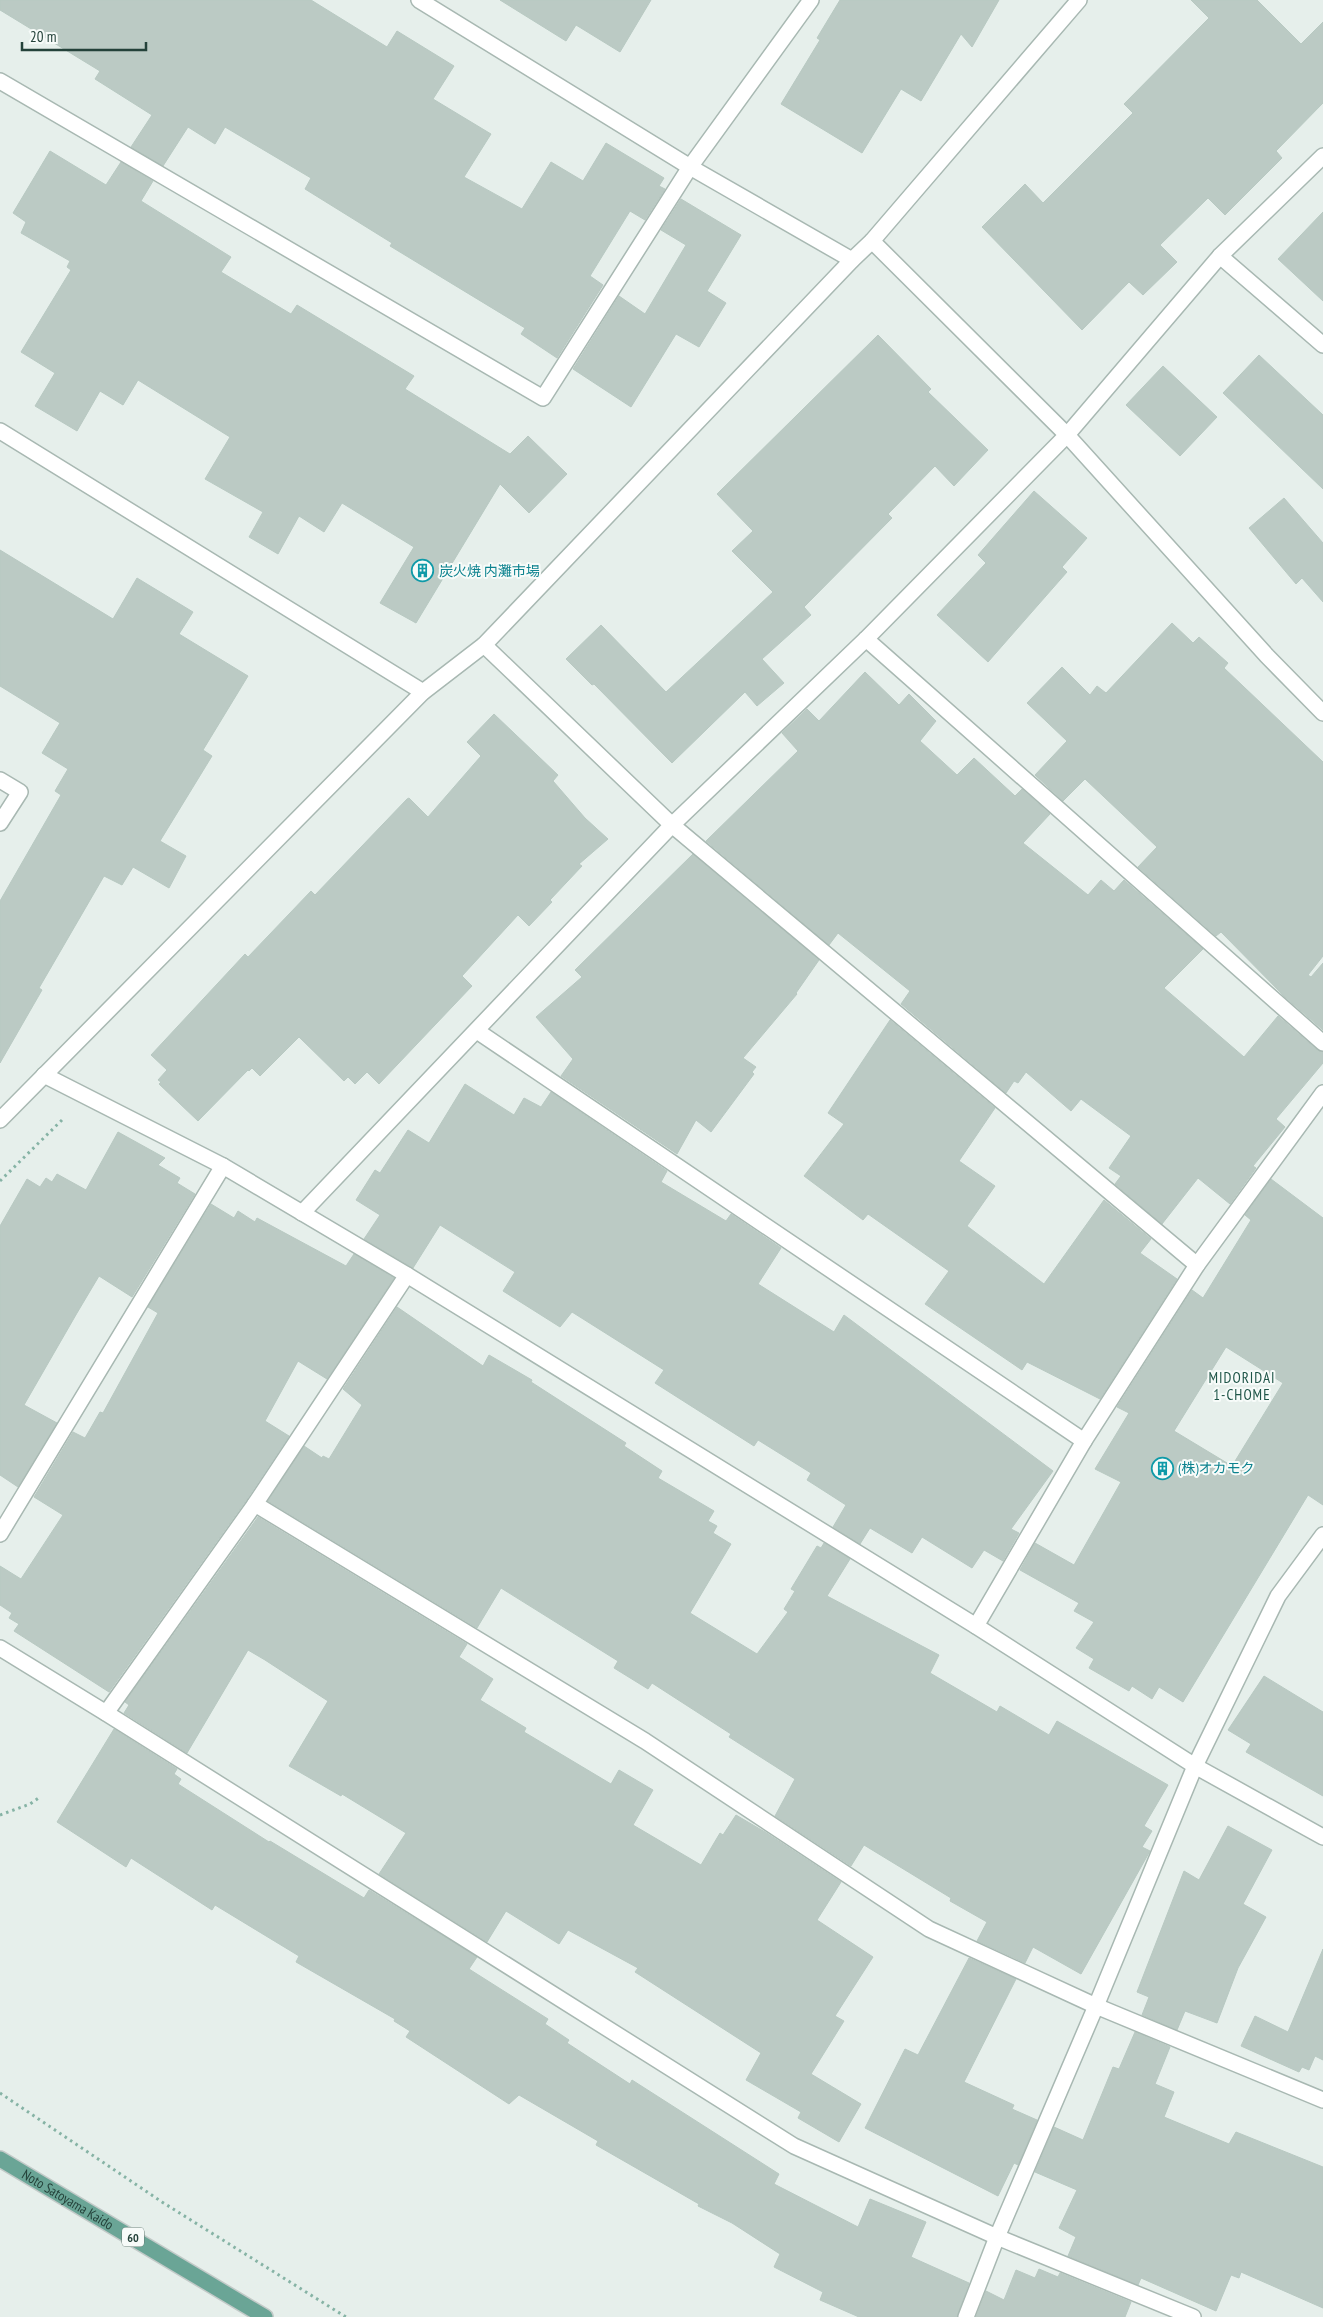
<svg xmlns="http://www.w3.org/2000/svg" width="1323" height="2317" viewBox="0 0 1323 2317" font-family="'PT Sans Narrow','Noto Sans JP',sans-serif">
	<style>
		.building { fill: #bbcac4; stroke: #b8c9c2; fill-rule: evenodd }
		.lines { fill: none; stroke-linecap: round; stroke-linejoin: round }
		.minor-casing { stroke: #a8b8b2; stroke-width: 18 }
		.major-casing { stroke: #c2cac8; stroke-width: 18 }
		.path { stroke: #86b3a5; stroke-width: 3; stroke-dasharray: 2.5 4; stroke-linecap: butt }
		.minor { stroke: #fff; stroke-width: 15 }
		.major { stroke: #6aa596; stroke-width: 15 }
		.labels { text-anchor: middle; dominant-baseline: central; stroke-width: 4; stroke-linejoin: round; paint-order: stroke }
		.shield { fill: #f7fbf9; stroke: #637a73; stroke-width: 1 }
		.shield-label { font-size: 12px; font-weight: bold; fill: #24423a }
		.culture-label { font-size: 14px; fill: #0d838f; stroke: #f7fbf9; text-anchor: start }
		.street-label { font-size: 14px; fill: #24423a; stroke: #f7fbf9 }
		.neighbourhood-label { font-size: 15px; letter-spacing: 1px; fill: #1f5548; stroke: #f7fbf9 }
	</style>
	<rect width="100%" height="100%" fill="#e6efeb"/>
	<!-- building -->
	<g class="building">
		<path d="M 0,0 L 311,0 L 387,47 L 397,31 L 454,66 L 433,99 L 491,134 L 464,177 L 522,209 L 551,162 L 583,181 L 606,143 L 664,178 L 659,186 L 665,189 L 645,220 L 630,211 L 590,276 L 603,285 L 557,358 L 521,334 L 525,328 L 390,246 L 392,243 L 305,189 L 311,178 L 225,127 L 215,144 L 188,127 L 163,166 L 131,147 L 152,115 L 95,79 L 100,71 L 0,10 Z"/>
		<path d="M 500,0 L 651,0 L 620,52 L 576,25 L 566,41 Z"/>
		<path d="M 840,0 L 999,0 L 972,47 L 961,34 L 921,101 L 901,89 L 862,153 L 781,104 L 820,40 L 817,38 Z"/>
		<path d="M 1191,0 L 1257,0 L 1301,44 L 1323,22 L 1323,103 L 1276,151 L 1282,158 L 1225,215 L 1208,198 L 1160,245 L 1177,262 L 1143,295 L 1129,282 L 1082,330 L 982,227 L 1025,184 L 1043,203 L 1133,113 L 1124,104 L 1209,18 Z"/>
		<path d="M 50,151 L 106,185 L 121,162 L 153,181 L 141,201 L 231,257 L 221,272 L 291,314 L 297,305 L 414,376 L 405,389 L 510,454 L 528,436 L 567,474 L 529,513 L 500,484 L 416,623 L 380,603 L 414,547 L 342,503 L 324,532 L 299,516 L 278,554 L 249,537 L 263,512 L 205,479 L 230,437 L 138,380 L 123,405 L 100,391 L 77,431 L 35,406 L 55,373 L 21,352 L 71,270 L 67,267 L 70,261 L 21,233 L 26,222 L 13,213 Z"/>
		<path d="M 681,199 L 741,235 L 707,291 L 726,303 L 699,347 L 676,334 L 631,407 L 573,369 L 619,296 L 645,314 L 686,245 L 661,230 Z"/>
		<path d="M 1323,212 L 1323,301 L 1278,259 Z"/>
		<path d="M 878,335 L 931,389 L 928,392 L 988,450 L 954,486 L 935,466 L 888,514 L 892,518 L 804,607 L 811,615 L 762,659 L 784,683 L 757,706 L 745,692 L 672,763 L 594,684 L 592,685 L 566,659 L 601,625 L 666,692 L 773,592 L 732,551 L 753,531 L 717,494 Z"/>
		<path d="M 1259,355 L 1323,415 L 1323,489 L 1223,393 Z"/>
		<path d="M 1163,366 L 1217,417 L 1180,456 L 1126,405 Z"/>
		<path d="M 1034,491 L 1087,538 L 1062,567 L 1067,572 L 988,662 L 937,615 L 986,563 L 978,555 Z"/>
		<path d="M 1284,498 L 1323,543 L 1323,602 L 1302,578 L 1296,584 L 1249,528 Z"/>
		<path d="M 0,550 L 113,619 L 137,578 L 193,612 L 179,634 L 248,676 L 203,750 L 212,756 L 160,841 L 186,856 L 169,888 L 133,867 L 122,885 L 104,876 L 39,988 L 42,990 L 0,1063 L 0,901 L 61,795 L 55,791 L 68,769 L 42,753 L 60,723 L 0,686 Z"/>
		<path d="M 1172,623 L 1193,643 L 1199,637 L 1228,663 L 1224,668 L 1323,762 L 1323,956 L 1308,975 L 1311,977 L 1323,963 L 1323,1030 L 1285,997 L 1221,932 L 1216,936 L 1138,867 L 1157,847 L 1085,779 L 1063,801 L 1035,775 L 1067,741 L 1027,703 L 1062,667 L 1090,695 L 1097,686 L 1106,693 Z"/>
		<path d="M 865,672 L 899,705 L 909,694 L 936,721 L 920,741 L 957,775 L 974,758 L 1015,796 L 1022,789 L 1050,814 L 1023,843 L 1088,895 L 1101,880 L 1114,891 L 1124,880 L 1203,949 L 1164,988 L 1244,1057 L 1278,1016 L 1317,1050 L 1323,1052 L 1323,1063 L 1276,1119 L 1285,1127 L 1253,1166 L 1256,1168 L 1230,1204 L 1198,1178 L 1162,1224 L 1115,1184 L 1121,1176 L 1109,1168 L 1131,1136 L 1081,1099 L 1071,1111 L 1026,1072 L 1018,1083 L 1014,1081 L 1006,1093 L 901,1004 L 910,991 L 838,933 L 829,945 L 706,841 L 798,751 L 782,733 L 807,709 L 819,721 Z"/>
		<path d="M 494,714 L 558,775 L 553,781 L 585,818 L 608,839 L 579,864 L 582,866 L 550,900 L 552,902 L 529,926 L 518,915 L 462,976 L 472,986 L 379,1084 L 367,1072 L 355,1084 L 348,1077 L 344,1081 L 299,1037 L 260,1076 L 252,1068 L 249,1071 L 248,1070 L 198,1121 L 159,1084 L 161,1082 L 158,1080 L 167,1070 L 151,1055 L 245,954 L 248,957 L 311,891 L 315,895 L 407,799 L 409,798 L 428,817 L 481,756 L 467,742 Z"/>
		<path d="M 693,854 L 819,960 L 796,993 L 797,994 L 743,1058 L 756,1067 L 752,1072 L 754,1074 L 711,1132 L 696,1120 L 677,1154 L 561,1076 L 573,1059 L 536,1017 L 582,977 L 575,970 Z"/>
		<path d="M 890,1020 L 995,1108 L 959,1161 L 995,1186 L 967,1226 L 1044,1284 L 1104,1200 L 1151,1239 L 1140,1253 L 1177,1279 L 1100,1399 L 1027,1362 L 1022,1370 L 925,1304 L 949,1271 L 868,1214 L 863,1220 L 804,1176 L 844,1124 L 828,1113 Z"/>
		<path d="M 465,1084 L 514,1115 L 524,1098 L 541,1107 L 551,1092 L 667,1171 L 661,1182 L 726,1221 L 731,1214 L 781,1248 L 758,1284 L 834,1332 L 844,1315 L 1053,1471 L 1011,1529 L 1019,1533 L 1003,1561 L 984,1550 L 972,1568 L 922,1537 L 912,1553 L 870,1528 L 860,1544 L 833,1527 L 846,1505 L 807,1480 L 811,1473 L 758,1440 L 754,1446 L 655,1383 L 664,1370 L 572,1312 L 560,1327 L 503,1291 L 515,1272 L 440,1225 L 413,1268 L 364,1239 L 380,1215 L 356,1200 L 375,1170 L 380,1173 L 408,1130 L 429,1143 Z"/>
		<path d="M 118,1132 L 165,1158 L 158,1165 L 180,1178 L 177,1183 L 195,1194 L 132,1297 L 99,1276 L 77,1313 L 24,1405 L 57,1423 L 18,1487 L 0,1475 L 0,1226 L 27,1179 L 40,1187 L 46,1178 L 52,1182 L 57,1174 L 86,1190 Z"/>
		<path d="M 1271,1179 L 1323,1218 L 1323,1505 L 1308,1495 L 1183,1702 L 1159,1687 L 1152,1699 L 1132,1686 L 1129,1691 L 1089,1668 L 1094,1659 L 1076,1648 L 1094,1622 L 1074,1611 L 1079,1603 L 1020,1570 L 1035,1543 L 1074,1565 L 1121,1482 L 1095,1469 L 1129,1413 L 1117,1407 L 1192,1290 L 1203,1298 L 1251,1220 L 1245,1215 ZM 1226,1347 L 1283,1383 L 1232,1466 L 1174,1431 Z"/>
		<path d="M 211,1204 L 234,1218 L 238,1211 L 255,1222 L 257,1218 L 346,1266 L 354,1254 L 394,1278 L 327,1379 L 298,1361 L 265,1421 L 289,1436 L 247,1499 L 109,1692 L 14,1631 L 19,1624 L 9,1618 L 12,1613 L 0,1605 L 0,1566 L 21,1579 L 63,1515 L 34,1497 L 73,1432 L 85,1438 L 100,1412 L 103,1413 L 158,1313 L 148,1307 Z"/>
		<path d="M 397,1307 L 483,1366 L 489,1355 L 532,1380 L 531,1382 L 626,1443 L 624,1446 L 662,1471 L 658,1478 L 714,1511 L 708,1521 L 717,1526 L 713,1533 L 731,1544 L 690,1613 L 757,1654 L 788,1612 L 784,1609 L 795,1591 L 791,1589 L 817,1546 L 821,1548 L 824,1543 L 850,1559 L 827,1596 L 939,1655 L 930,1673 L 997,1712 L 1000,1706 L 1049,1735 L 1057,1721 L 1168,1785 L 1144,1826 L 1152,1831 L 1142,1847 L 1150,1851 L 1081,1974 L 1033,1947 L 1025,1963 L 977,1941 L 987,1922 L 950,1901 L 951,1898 L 864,1845 L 851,1866 L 775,1816 L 795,1779 L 729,1737 L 731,1734 L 652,1683 L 648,1689 L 614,1668 L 618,1661 L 501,1588 L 477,1628 L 268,1501 L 304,1446 L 322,1458 L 323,1456 L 329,1459 L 362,1405 L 343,1389 Z"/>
		<path d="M 258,1517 L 467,1644 L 459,1657 L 493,1679 L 480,1700 L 526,1728 L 524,1732 L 611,1784 L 619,1770 L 653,1790 L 633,1825 L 701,1865 L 720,1833 L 723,1835 L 736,1815 L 765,1832 L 841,1882 L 817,1920 L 873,1957 L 835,2016 L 844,2021 L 811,2074 L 861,2104 L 839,2142 L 798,2118 L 801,2112 L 746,2080 L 761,2053 L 635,1972 L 638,1968 L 568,1930 L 559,1944 L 506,1911 L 487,1942 L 379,1874 L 406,1833 L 342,1794 L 341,1796 L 289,1766 L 328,1701 L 265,1660 L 248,1650 L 187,1753 L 124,1713 L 129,1705 L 125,1702 Z"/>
		<path d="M 1264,1676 L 1323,1712 L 1323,1796 L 1246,1752 L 1251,1744 L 1228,1730 Z"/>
		<path d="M 114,1729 L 177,1769 L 174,1774 L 181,1779 L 178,1784 L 269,1842 L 270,1841 L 364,1898 L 369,1890 L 477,1957 L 469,1969 L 548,2019 L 545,2024 L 569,2040 L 567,2043 L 630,2084 L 632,2080 L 779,2174 L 774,2184 L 858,2227 L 870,2199 L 926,2222 L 911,2257 L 969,2283 L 957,2317 L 859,2317 L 820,2300 L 823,2292 L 774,2267 L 780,2254 L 732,2223 L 698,2206 L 699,2204 L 596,2145 L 598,2141 L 519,2095 L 509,2104 L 406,2037 L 410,2031 L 394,2021 L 395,2019 L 296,1962 L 299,1956 L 215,1905 L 212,1910 L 131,1858 L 126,1867 L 57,1822 Z"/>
		<path d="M 1228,1826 L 1272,1850 L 1243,1904 L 1266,1917 L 1238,1968 L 1217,2023 L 1185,2011 L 1177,2030 L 1142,2015 L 1149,1997 L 1137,1992 L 1184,1871 L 1199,1880 Z"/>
		<path d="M 1323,1949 L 1323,2060 L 1315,2056 L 1309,2070 L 1302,2067 L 1299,2072 L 1241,2046 L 1255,2016 L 1288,2032 Z"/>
		<path d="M 969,1958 L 1016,1979 L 964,2082 L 1014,2105 L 1012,2109 L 1037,2120 L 1018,2165 L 1014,2163 L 998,2196 L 865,2128 L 905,2049 L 918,2055 Z"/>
		<path d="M 1135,2032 L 1170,2047 L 1155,2084 L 1174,2092 L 1164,2117 L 1229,2144 L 1236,2132 L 1323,2167 L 1323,2308 L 1241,2272 L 1239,2278 L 1231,2275 L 1216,2311 L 1141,2278 L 1138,2285 L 1068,2256 L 1076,2237 L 1059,2228 L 1077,2190 L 1035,2172 L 1054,2127 L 1083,2140 L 1113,2067 L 1119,2069 Z"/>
		<path d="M 1039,2269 L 1058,2277 L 1060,2273 L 1131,2302 L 1125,2317 L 976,2317 L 986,2291 L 1004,2300 L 1016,2270 L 1035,2278 Z"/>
	</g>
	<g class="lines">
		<defs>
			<g id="minor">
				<path d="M 419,0 L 690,167 L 852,260"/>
				<path d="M 0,81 L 543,398 L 690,167 L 811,0"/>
				<path d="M 872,241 L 1067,435 L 1267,656 L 1323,713"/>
				<path d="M 1220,256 L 1323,345"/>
				<path d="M 0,431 L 423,692"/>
				<path d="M 866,639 L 1323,1043"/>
				<path d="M 484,645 L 672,825 L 1197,1265"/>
				<path d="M 0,780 L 20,792 L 0,823"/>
				<path d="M 477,1031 L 1084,1441"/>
				<path d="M 44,1075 L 223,1166 L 407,1275 L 976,1626 L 1195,1766 L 1323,1837"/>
				<path d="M 0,1120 L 423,692 L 484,645 L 852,260 L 872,241 L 1079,0"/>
				<path d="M 302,1213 L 672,825 L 866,639 L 1067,435 L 1220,256 L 1323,156"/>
				<path d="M 255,1504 L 645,1741 L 929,1929 L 1096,2006 L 1323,2100"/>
				<path d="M 0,1534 L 223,1166"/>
				<path d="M 976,1626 L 1084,1441 L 1197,1265 L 1323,1093"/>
				<path d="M 0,1648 L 106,1713 L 794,2146 L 997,2237 L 1193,2317"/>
				<path d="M 106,1713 L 255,1504 L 407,1275"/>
				<path d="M 966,2317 L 997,2237 L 1096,2006 L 1195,1766 L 1278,1596 L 1323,1535"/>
			</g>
			<g id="major">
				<path id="s1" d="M 0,2159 L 265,2317"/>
			</g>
		</defs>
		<!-- minor casing -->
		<use href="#minor" class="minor-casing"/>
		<!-- major casing -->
		<use href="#major" class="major-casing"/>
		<!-- path -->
		<g class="path">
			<path d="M 0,1181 L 64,1118"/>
			<path d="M 0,1815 L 30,1804 L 40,1797"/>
			<path d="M 0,2093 L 162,2202 L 346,2317"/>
		</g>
		<!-- minor -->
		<use href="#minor" class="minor"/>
		<!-- major -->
		<use href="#major" class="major"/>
	</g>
	<!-- icons -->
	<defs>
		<symbol id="building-ring" viewBox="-11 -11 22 22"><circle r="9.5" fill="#f7fbf9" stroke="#0f9aa8" stroke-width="1.5"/><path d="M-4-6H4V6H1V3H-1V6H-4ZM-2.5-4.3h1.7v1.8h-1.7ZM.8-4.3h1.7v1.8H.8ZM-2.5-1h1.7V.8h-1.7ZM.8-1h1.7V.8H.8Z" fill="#0f9aa8"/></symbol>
	</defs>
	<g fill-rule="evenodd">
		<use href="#building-ring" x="410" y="558" width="25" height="25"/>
		<use href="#building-ring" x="1150" y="1456" width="25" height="25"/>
	</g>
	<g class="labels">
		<!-- shield labels -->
		<rect class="shield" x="122" y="2227.5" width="22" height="19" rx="4"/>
		<g class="shield-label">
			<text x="133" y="2237">60</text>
		</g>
		<!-- culture labels -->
		<g class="culture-label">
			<text x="439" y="571">炭火焼 内灘市場</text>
			<text x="1178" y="1468">(株)オカモク</text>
		</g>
		<!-- street labels -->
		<g class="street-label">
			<text stroke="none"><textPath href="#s1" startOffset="79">Noto Satoyama Kaido</textPath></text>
		</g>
		<!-- neighbourhood labels -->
		<g class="neighbourhood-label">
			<text x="1242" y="1377">MIDORIDAI<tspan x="1242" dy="17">1-CHOME</tspan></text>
		</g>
	</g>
	<!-- scale -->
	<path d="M22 42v8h124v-8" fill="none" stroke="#24423a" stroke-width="2.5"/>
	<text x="30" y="42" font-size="15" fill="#24423a" stroke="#f7fbf9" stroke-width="4" paint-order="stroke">20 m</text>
</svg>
